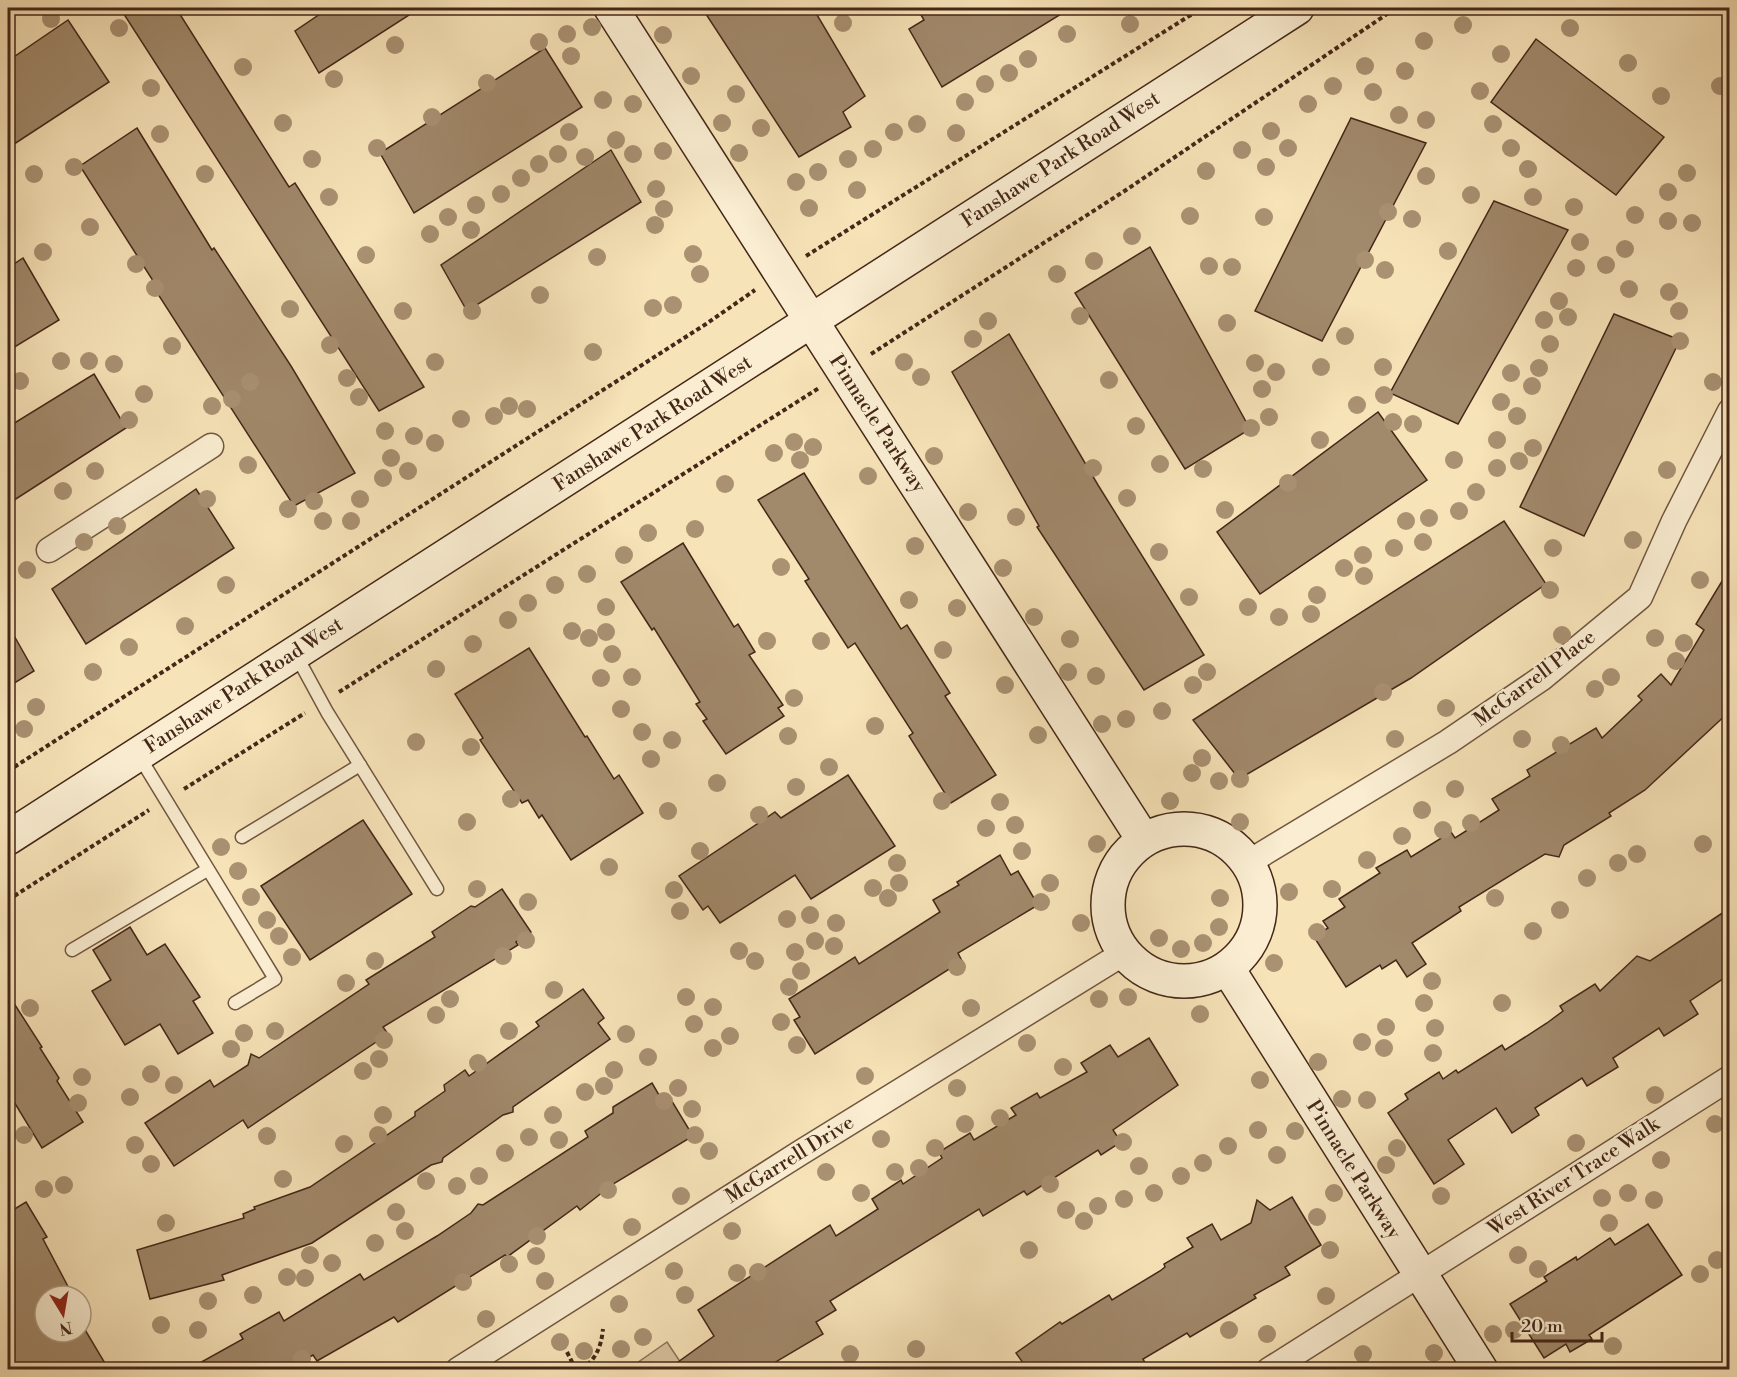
<svg xmlns="http://www.w3.org/2000/svg" width="1737" height="1377" viewBox="0 0 1737 1377" font-family="'Libre Bodoni',serif">
	<style>
		.green { fill: #d9c39d; stroke: #8e755a; stroke-width: 1.5 }
		.building { fill: #a1896b; stroke: #442718; stroke-width: 1.5 }
		.lines { fill: none; stroke-linecap: round; stroke-linejoin: round }
		.lane-casing { stroke: #715640; stroke-width: 15 }
		.street-casing { stroke: #715640; stroke-width: 27 }
		.secondary-casing { stroke: #442718; stroke-width: 36 }
		.path { stroke: #442718; stroke-width: 4; stroke-dasharray: 4.5 3; stroke-linecap: butt }
		.lane { stroke: #faedd1; stroke-width: 12 }
		.street { stroke: #faedd1; stroke-width: 24 }
		.secondary { stroke: #faedd1; stroke-width: 33 }
		.tree { fill: #a99172 }
		.labels { text-anchor: middle; dominant-baseline: central; stroke-width: 4.5; stroke-linejoin: round; paint-order: stroke }
		.street-label { font-size: 20px; fill: #442718; stroke: #faedd1 }
	</style>
	<rect width="100%" height="100%" fill="#f7e3b8"/>
	<filter id="stains"><feTurbulence type="fractalNoise" baseFrequency=".00333" numOctaves="4"/><feColorMatrix values="0 0 0 0 .2 0 0 0 0 .09 0 0 0 0 .02 0 0 0 .5 -.17"/></filter>
	<radialGradient id="worn" r=".72"><stop offset=".6" stop-color="#630" stop-opacity="0"/><stop offset="1" stop-color="#630" stop-opacity=".3"/></radialGradient>
	<!-- green -->
	<path class="green" d="M 667,1342 L 685,1369 L 627,1370 Z"/>
	<!-- building -->
	<g class="building">
		<path d="M 120,8 L 176,8 L 289,187 L 295,183 L 424,387 L 379,411 Z"/>
		<path d="M 329,8 L 420,8 L 319,73 L 295,31 Z"/>
		<path d="M 702,8 L 813,8 L 865,96 L 843,112 L 851,127 L 799,157 Z"/>
		<path d="M 917,8 L 1071,8 L 942,87 L 909,29 L 924,20 Z"/>
		<path d="M 68,20 L 109,82 L 8,148 L 8,61 Z"/>
		<path d="M 1536,39 L 1664,137 L 1616,195 L 1491,102 Z"/>
		<path d="M 545,48 L 582,107 L 414,213 L 380,153 Z"/>
		<path d="M 1351,118 L 1426,143 L 1322,341 L 1255,311 Z"/>
		<path d="M 137,128 L 212,250 L 214,248 L 291,366 L 355,473 L 294,506 L 154,288 L 157,287 L 80,166 Z"/>
		<path d="M 611,150 L 641,202 L 467,311 L 441,265 Z"/>
		<path d="M 1494,201 L 1568,230 L 1458,424 L 1390,393 Z"/>
		<path d="M 1150,247 L 1250,429 L 1185,469 L 1075,293 Z"/>
		<path d="M 23,258 L 59,320 L 8,351 L 8,268 Z"/>
		<path d="M 1614,314 L 1680,340 L 1584,536 L 1520,507 Z"/>
		<path d="M 1009,334 L 1098,485 L 1204,655 L 1144,690 L 1037,527 L 1039,526 L 952,372 Z"/>
		<path d="M 94,374 L 126,428 L 8,504 L 8,427 Z"/>
		<path d="M 1378,412 L 1427,480 L 1260,594 L 1217,532 Z"/>
		<path d="M 804,473 L 901,629 L 907,625 L 950,693 L 945,696 L 996,775 L 951,803 L 909,736 L 913,733 L 855,643 L 848,648 L 805,581 L 809,579 L 758,500 Z"/>
		<path d="M 196,489 L 234,548 L 86,644 L 52,589 Z"/>
		<path d="M 1504,521 L 1546,584 L 1411,678 L 1239,779 L 1193,720 Z"/>
		<path d="M 683,543 L 734,627 L 738,624 L 755,652 L 749,655 L 783,705 L 778,708 L 784,716 L 726,754 L 703,721 L 707,719 L 696,704 L 700,702 L 654,628 L 652,630 L 621,582 Z"/>
		<path d="M 1730,568 L 1730,711 L 1645,790 L 1609,813 L 1611,816 L 1564,845 L 1559,857 L 1545,854 L 1459,907 L 1461,911 L 1412,943 L 1426,964 L 1407,977 L 1396,960 L 1382,969 L 1380,965 L 1346,987 L 1314,937 L 1328,928 L 1323,921 L 1345,907 L 1339,899 L 1380,873 L 1376,868 L 1407,850 L 1411,857 L 1451,832 L 1455,838 L 1499,810 L 1492,799 L 1530,776 L 1527,770 L 1596,728 L 1602,738 L 1642,700 L 1638,696 L 1661,674 L 1671,685 L 1704,630 L 1696,624 Z"/>
		<path d="M 8,625 L 34,671 L 8,687 Z"/>
		<path d="M 529,648 L 585,737 L 587,736 L 614,779 L 619,775 L 643,813 L 571,860 L 542,815 L 539,818 L 528,800 L 522,803 L 480,740 L 483,738 L 455,694 Z"/>
		<path d="M 848,775 L 895,846 L 811,899 L 795,875 L 720,923 L 708,906 L 703,910 L 679,876 L 775,812 L 781,818 Z"/>
		<path d="M 363,820 L 412,894 L 310,960 L 261,886 Z"/>
		<path d="M 1000,855 L 1011,875 L 1018,871 L 1038,905 L 958,953 L 962,961 L 815,1054 L 794,1020 L 800,1017 L 789,999 L 855,957 L 859,964 L 940,912 L 933,900 L 959,885 L 957,882 Z"/>
		<path d="M 502,889 L 531,932 L 516,942 L 518,945 L 383,1027 L 388,1034 L 248,1128 L 243,1120 L 174,1166 L 145,1123 L 210,1080 L 214,1087 L 248,1065 L 251,1054 L 259,1058 L 369,984 L 366,980 L 435,937 L 432,932 L 471,906 L 475,907 Z"/>
		<path d="M 1730,908 L 1730,974 L 1690,1001 L 1698,1014 L 1664,1036 L 1659,1028 L 1613,1058 L 1618,1067 L 1587,1086 L 1582,1078 L 1535,1108 L 1539,1115 L 1512,1133 L 1496,1108 L 1448,1140 L 1464,1164 L 1434,1184 L 1388,1113 L 1408,1099 L 1405,1094 L 1439,1072 L 1443,1079 L 1456,1070 L 1458,1073 L 1502,1045 L 1505,1050 L 1547,1023 L 1563,1011 L 1560,1006 L 1595,984 L 1600,991 L 1637,956 L 1650,961 Z"/>
		<path d="M 130,927 L 147,955 L 165,944 L 200,997 L 193,1001 L 213,1033 L 178,1054 L 160,1024 L 125,1045 L 92,991 L 111,980 L 93,950 Z"/>
		<path d="M 583,989 L 604,1018 L 598,1023 L 610,1039 L 513,1107 L 513,1112 L 503,1115 L 443,1158 L 442,1162 L 431,1165 L 312,1243 L 222,1275 L 224,1280 L 150,1299 L 137,1250 L 244,1218 L 243,1214 L 255,1209 L 254,1207 L 310,1187 L 415,1116 L 415,1112 L 445,1091 L 444,1085 L 465,1070 L 469,1076 L 539,1026 L 536,1022 Z"/>
		<path d="M 8,994 L 42,1047 L 40,1048 L 59,1078 L 57,1081 L 83,1122 L 42,1148 L 8,1092 Z"/>
		<path d="M 1149,1038 L 1178,1085 L 1113,1130 L 1121,1142 L 1101,1155 L 1098,1150 L 1027,1195 L 1024,1191 L 983,1216 L 979,1209 L 830,1301 L 836,1310 L 816,1322 L 823,1334 L 762,1370 L 667,1370 L 714,1336 L 698,1310 L 830,1225 L 836,1236 L 878,1209 L 872,1199 L 901,1180 L 903,1184 L 942,1158 L 939,1152 L 970,1133 L 974,1140 L 1016,1115 L 1011,1108 L 1037,1093 L 1040,1098 L 1087,1072 L 1081,1063 L 1110,1045 L 1118,1057 Z"/>
		<path d="M 652,1083 L 663,1102 L 670,1098 L 693,1136 L 613,1184 L 580,1210 L 577,1206 L 507,1257 L 505,1255 L 398,1322 L 394,1317 L 317,1361 L 313,1355 L 287,1370 L 187,1370 L 243,1339 L 240,1334 L 279,1312 L 284,1321 L 360,1274 L 364,1280 L 437,1236 L 471,1213 L 478,1204 L 483,1205 L 588,1137 L 585,1131 L 613,1113 L 613,1107 Z"/>
		<path d="M 1292,1197 L 1321,1245 L 1285,1267 L 1290,1275 L 1254,1295 L 1256,1298 L 1190,1337 L 1187,1333 L 1143,1359 L 1149,1370 L 1028,1370 L 1016,1353 L 1060,1322 L 1062,1324 L 1109,1295 L 1112,1300 L 1160,1271 L 1165,1267 L 1164,1264 L 1193,1247 L 1187,1238 L 1212,1224 L 1221,1240 L 1251,1223 L 1257,1200 L 1270,1210 Z"/>
		<path d="M 26,1202 L 47,1237 L 43,1239 L 73,1296 L 45,1296 L 45,1332 L 81,1332 L 81,1323 L 109,1370 L 8,1370 L 8,1213 Z"/>
		<path d="M 1648,1224 L 1682,1275 L 1589,1335 L 1592,1339 L 1570,1352 L 1566,1344 L 1544,1358 L 1510,1304 L 1547,1281 L 1544,1277 L 1576,1257 L 1577,1260 L 1610,1238 L 1615,1245 Z"/>
	</g>
	<g class="lines">
		<defs>
			<g id="lane">
				<path d="M 296,655 L 327,712 L 437,889"/>
				<path d="M 139,756 L 275,979 L 235,1003"/>
				<path d="M 242,837 L 360,765"/>
				<path d="M 72,950 L 207,870"/>
			</g>
			<g id="street">
				<path d="M 49,550 L 211,446"/>
				<path d="M 1249,862 L 1448,742 L 1542,678 L 1640,597 L 1674,521 L 1730,411"/>
				<path d="M 458,1370 L 800,1153 L 1124,953"/>
				<path d="M 1269,1370 L 1730,1078"/>
			</g>
			<g id="secondary">
				<path d="M 611,8 L 1143,839"/>
				<circle cx="1184" cy="905" r="76"/>
				<path d="M 8,838 L 1297,8"/>
				<path d="M 1228,969 L 1481,1370"/>
			</g>
		</defs>
		<!-- lane casing -->
		<use href="#lane" class="lane-casing"/>
		<!-- street casing -->
		<use href="#street" class="street-casing"/>
		<!-- secondary casing -->
		<use href="#secondary" class="secondary-casing"/>
		<!-- path -->
		<g class="path">
			<path d="M 806,256 L 1202,8"/>
			<path d="M 871,354 L 1126,190 L 1396,8"/>
			<path d="M 339,692 L 819,388"/>
			<path d="M 8,771 L 706,324 L 755,290"/>
			<path d="M 184,789 L 305,713"/>
			<path d="M 8,900 L 149,810"/>
			<path d="M 567,1352 L 576,1370"/>
			<path d="M 582,1370 C 597,1357 601,1347 603,1329"/>
		</g>
		<!-- lane -->
		<use href="#lane" class="lane"/>
		<!-- street -->
		<use href="#street" class="street"/>
		<!-- secondary -->
		<use href="#secondary" class="secondary"/>
	</g>
	<!-- trees -->
	<g class="tree">
		<circle cx="51" cy="19" r="9"/>
		<circle cx="843" cy="23" r="9"/>
		<circle cx="1130" cy="24" r="9"/>
		<circle cx="1463" cy="25" r="9"/>
		<circle cx="592" cy="27" r="9"/>
		<circle cx="119" cy="28" r="9"/>
		<circle cx="1570" cy="28" r="9"/>
		<circle cx="567" cy="34" r="9"/>
		<circle cx="1067" cy="34" r="9"/>
		<circle cx="663" cy="35" r="9"/>
		<circle cx="1424" cy="41" r="9"/>
		<circle cx="539" cy="42" r="9"/>
		<circle cx="395" cy="45" r="9"/>
		<circle cx="1501" cy="54" r="9"/>
		<circle cx="571" cy="56" r="9"/>
		<circle cx="1028" cy="59" r="9"/>
		<circle cx="1628" cy="63" r="9"/>
		<circle cx="1365" cy="66" r="9"/>
		<circle cx="243" cy="67" r="9"/>
		<circle cx="1405" cy="71" r="9"/>
		<circle cx="1009" cy="73" r="9"/>
		<circle cx="691" cy="76" r="9"/>
		<circle cx="334" cy="79" r="9"/>
		<circle cx="487" cy="83" r="9"/>
		<circle cx="985" cy="84" r="9"/>
		<circle cx="1333" cy="86" r="9"/>
		<circle cx="1720" cy="86" r="9"/>
		<circle cx="151" cy="88" r="9"/>
		<circle cx="1480" cy="91" r="9"/>
		<circle cx="1373" cy="92" r="9"/>
		<circle cx="736" cy="94" r="9"/>
		<circle cx="1661" cy="96" r="9"/>
		<circle cx="603" cy="100" r="9"/>
		<circle cx="965" cy="102" r="9"/>
		<circle cx="633" cy="104" r="9"/>
		<circle cx="1308" cy="104" r="9"/>
		<circle cx="1399" cy="115" r="9"/>
		<circle cx="432" cy="117" r="9"/>
		<circle cx="1426" cy="120" r="9"/>
		<circle cx="283" cy="123" r="9"/>
		<circle cx="722" cy="123" r="9"/>
		<circle cx="917" cy="124" r="9"/>
		<circle cx="1493" cy="124" r="9"/>
		<circle cx="761" cy="128" r="9"/>
		<circle cx="1271" cy="131" r="9"/>
		<circle cx="569" cy="132" r="9"/>
		<circle cx="894" cy="132" r="9"/>
		<circle cx="956" cy="133" r="9"/>
		<circle cx="160" cy="134" r="9"/>
		<circle cx="616" cy="140" r="9"/>
		<circle cx="377" cy="148" r="9"/>
		<circle cx="1288" cy="148" r="9"/>
		<circle cx="1511" cy="148" r="9"/>
		<circle cx="873" cy="149" r="9"/>
		<circle cx="1242" cy="150" r="9"/>
		<circle cx="663" cy="151" r="9"/>
		<circle cx="739" cy="153" r="9"/>
		<circle cx="558" cy="154" r="9"/>
		<circle cx="633" cy="154" r="9"/>
		<circle cx="585" cy="157" r="9"/>
		<circle cx="312" cy="159" r="9"/>
		<circle cx="848" cy="159" r="9"/>
		<circle cx="539" cy="164" r="9"/>
		<circle cx="74" cy="167" r="9"/>
		<circle cx="1266" cy="167" r="9"/>
		<circle cx="1528" cy="169" r="9"/>
		<circle cx="1206" cy="171" r="9"/>
		<circle cx="818" cy="172" r="9"/>
		<circle cx="1687" cy="173" r="9"/>
		<circle cx="34" cy="174" r="9"/>
		<circle cx="205" cy="174" r="9"/>
		<circle cx="1426" cy="176" r="9"/>
		<circle cx="521" cy="178" r="9"/>
		<circle cx="796" cy="182" r="9"/>
		<circle cx="656" cy="189" r="9"/>
		<circle cx="857" cy="190" r="9"/>
		<circle cx="1668" cy="192" r="9"/>
		<circle cx="501" cy="194" r="9"/>
		<circle cx="1471" cy="195" r="9"/>
		<circle cx="329" cy="197" r="9"/>
		<circle cx="1533" cy="197" r="9"/>
		<circle cx="476" cy="205" r="9"/>
		<circle cx="1574" cy="207" r="9"/>
		<circle cx="809" cy="208" r="9"/>
		<circle cx="664" cy="209" r="9"/>
		<circle cx="1388" cy="212" r="9"/>
		<circle cx="1635" cy="215" r="9"/>
		<circle cx="1190" cy="216" r="9"/>
		<circle cx="448" cy="217" r="9"/>
		<circle cx="1264" cy="217" r="9"/>
		<circle cx="1412" cy="219" r="9"/>
		<circle cx="1668" cy="221" r="9"/>
		<circle cx="1692" cy="223" r="9"/>
		<circle cx="655" cy="225" r="9"/>
		<circle cx="90" cy="227" r="9"/>
		<circle cx="471" cy="230" r="9"/>
		<circle cx="430" cy="234" r="9"/>
		<circle cx="1132" cy="236" r="9"/>
		<circle cx="1580" cy="242" r="9"/>
		<circle cx="1625" cy="249" r="9"/>
		<circle cx="1448" cy="251" r="9"/>
		<circle cx="43" cy="252" r="9"/>
		<circle cx="693" cy="254" r="9"/>
		<circle cx="366" cy="255" r="9"/>
		<circle cx="597" cy="257" r="9"/>
		<circle cx="1365" cy="260" r="9"/>
		<circle cx="1094" cy="261" r="9"/>
		<circle cx="136" cy="264" r="9"/>
		<circle cx="1606" cy="265" r="9"/>
		<circle cx="1209" cy="266" r="9"/>
		<circle cx="1232" cy="267" r="9"/>
		<circle cx="1576" cy="268" r="9"/>
		<circle cx="1385" cy="270" r="9"/>
		<circle cx="700" cy="274" r="9"/>
		<circle cx="1057" cy="274" r="9"/>
		<circle cx="155" cy="288" r="9"/>
		<circle cx="1629" cy="289" r="9"/>
		<circle cx="1669" cy="292" r="9"/>
		<circle cx="540" cy="295" r="9"/>
		<circle cx="1559" cy="301" r="9"/>
		<circle cx="673" cy="305" r="9"/>
		<circle cx="653" cy="308" r="9"/>
		<circle cx="290" cy="309" r="9"/>
		<circle cx="403" cy="311" r="9"/>
		<circle cx="472" cy="311" r="9"/>
		<circle cx="1679" cy="311" r="9"/>
		<circle cx="1080" cy="316" r="9"/>
		<circle cx="1568" cy="317" r="9"/>
		<circle cx="1544" cy="320" r="9"/>
		<circle cx="988" cy="321" r="9"/>
		<circle cx="1227" cy="323" r="9"/>
		<circle cx="1345" cy="336" r="9"/>
		<circle cx="973" cy="339" r="9"/>
		<circle cx="1680" cy="341" r="9"/>
		<circle cx="1550" cy="344" r="9"/>
		<circle cx="330" cy="345" r="9"/>
		<circle cx="172" cy="346" r="9"/>
		<circle cx="593" cy="352" r="9"/>
		<circle cx="61" cy="361" r="9"/>
		<circle cx="89" cy="361" r="9"/>
		<circle cx="435" cy="362" r="9"/>
		<circle cx="904" cy="362" r="9"/>
		<circle cx="1255" cy="363" r="9"/>
		<circle cx="114" cy="364" r="9"/>
		<circle cx="1321" cy="367" r="9"/>
		<circle cx="1383" cy="367" r="9"/>
		<circle cx="1539" cy="368" r="9"/>
		<circle cx="1276" cy="372" r="9"/>
		<circle cx="1511" cy="373" r="9"/>
		<circle cx="921" cy="377" r="9"/>
		<circle cx="347" cy="378" r="9"/>
		<circle cx="1109" cy="380" r="9"/>
		<circle cx="20" cy="381" r="9"/>
		<circle cx="250" cy="382" r="9"/>
		<circle cx="1713" cy="382" r="9"/>
		<circle cx="1532" cy="386" r="9"/>
		<circle cx="1262" cy="389" r="9"/>
		<circle cx="144" cy="394" r="9"/>
		<circle cx="1384" cy="395" r="9"/>
		<circle cx="359" cy="397" r="9"/>
		<circle cx="232" cy="399" r="9"/>
		<circle cx="1501" cy="402" r="9"/>
		<circle cx="1357" cy="405" r="9"/>
		<circle cx="212" cy="406" r="9"/>
		<circle cx="509" cy="406" r="9"/>
		<circle cx="527" cy="409" r="9"/>
		<circle cx="494" cy="416" r="9"/>
		<circle cx="1517" cy="416" r="9"/>
		<circle cx="1269" cy="417" r="9"/>
		<circle cx="461" cy="419" r="9"/>
		<circle cx="129" cy="420" r="9"/>
		<circle cx="1393" cy="422" r="9"/>
		<circle cx="1413" cy="424" r="9"/>
		<circle cx="1136" cy="426" r="9"/>
		<circle cx="1251" cy="428" r="9"/>
		<circle cx="385" cy="431" r="9"/>
		<circle cx="414" cy="436" r="9"/>
		<circle cx="1320" cy="440" r="9"/>
		<circle cx="1497" cy="440" r="9"/>
		<circle cx="794" cy="442" r="9"/>
		<circle cx="435" cy="443" r="9"/>
		<circle cx="813" cy="447" r="9"/>
		<circle cx="1533" cy="448" r="9"/>
		<circle cx="774" cy="453" r="9"/>
		<circle cx="934" cy="456" r="9"/>
		<circle cx="391" cy="458" r="9"/>
		<circle cx="800" cy="460" r="9"/>
		<circle cx="1454" cy="460" r="9"/>
		<circle cx="1519" cy="461" r="9"/>
		<circle cx="1160" cy="464" r="9"/>
		<circle cx="248" cy="465" r="9"/>
		<circle cx="1093" cy="468" r="9"/>
		<circle cx="1497" cy="468" r="9"/>
		<circle cx="1203" cy="469" r="9"/>
		<circle cx="1667" cy="470" r="9"/>
		<circle cx="95" cy="471" r="9"/>
		<circle cx="408" cy="471" r="9"/>
		<circle cx="868" cy="476" r="9"/>
		<circle cx="383" cy="478" r="9"/>
		<circle cx="1288" cy="483" r="9"/>
		<circle cx="725" cy="484" r="9"/>
		<circle cx="63" cy="491" r="9"/>
		<circle cx="1476" cy="492" r="9"/>
		<circle cx="1127" cy="498" r="9"/>
		<circle cx="207" cy="499" r="9"/>
		<circle cx="360" cy="499" r="9"/>
		<circle cx="314" cy="501" r="9"/>
		<circle cx="288" cy="509" r="9"/>
		<circle cx="1225" cy="510" r="9"/>
		<circle cx="1459" cy="511" r="9"/>
		<circle cx="968" cy="512" r="9"/>
		<circle cx="1016" cy="517" r="9"/>
		<circle cx="1429" cy="518" r="9"/>
		<circle cx="323" cy="521" r="9"/>
		<circle cx="351" cy="521" r="9"/>
		<circle cx="1406" cy="521" r="9"/>
		<circle cx="117" cy="526" r="9"/>
		<circle cx="695" cy="529" r="9"/>
		<circle cx="648" cy="533" r="9"/>
		<circle cx="1633" cy="540" r="9"/>
		<circle cx="84" cy="542" r="9"/>
		<circle cx="1423" cy="542" r="9"/>
		<circle cx="915" cy="546" r="9"/>
		<circle cx="1394" cy="548" r="9"/>
		<circle cx="1553" cy="548" r="9"/>
		<circle cx="1159" cy="552" r="9"/>
		<circle cx="624" cy="555" r="9"/>
		<circle cx="1363" cy="555" r="9"/>
		<circle cx="781" cy="567" r="9"/>
		<circle cx="1003" cy="568" r="9"/>
		<circle cx="1344" cy="568" r="9"/>
		<circle cx="27" cy="570" r="9"/>
		<circle cx="587" cy="574" r="9"/>
		<circle cx="1364" cy="576" r="9"/>
		<circle cx="1700" cy="580" r="9"/>
		<circle cx="226" cy="585" r="9"/>
		<circle cx="555" cy="585" r="9"/>
		<circle cx="1550" cy="590" r="9"/>
		<circle cx="1317" cy="595" r="9"/>
		<circle cx="1189" cy="597" r="9"/>
		<circle cx="909" cy="600" r="9"/>
		<circle cx="528" cy="603" r="9"/>
		<circle cx="606" cy="607" r="9"/>
		<circle cx="1248" cy="607" r="9"/>
		<circle cx="957" cy="608" r="9"/>
		<circle cx="1311" cy="614" r="9"/>
		<circle cx="1034" cy="617" r="9"/>
		<circle cx="1279" cy="617" r="9"/>
		<circle cx="508" cy="620" r="9"/>
		<circle cx="185" cy="626" r="9"/>
		<circle cx="572" cy="631" r="9"/>
		<circle cx="606" cy="632" r="9"/>
		<circle cx="1562" cy="635" r="9"/>
		<circle cx="589" cy="638" r="9"/>
		<circle cx="1655" cy="638" r="9"/>
		<circle cx="1070" cy="639" r="9"/>
		<circle cx="767" cy="641" r="9"/>
		<circle cx="821" cy="641" r="9"/>
		<circle cx="1684" cy="643" r="9"/>
		<circle cx="473" cy="644" r="9"/>
		<circle cx="129" cy="647" r="9"/>
		<circle cx="943" cy="650" r="9"/>
		<circle cx="612" cy="654" r="9"/>
		<circle cx="1676" cy="661" r="9"/>
		<circle cx="436" cy="669" r="9"/>
		<circle cx="93" cy="672" r="9"/>
		<circle cx="1068" cy="672" r="9"/>
		<circle cx="1207" cy="672" r="9"/>
		<circle cx="1096" cy="676" r="9"/>
		<circle cx="632" cy="677" r="9"/>
		<circle cx="1611" cy="677" r="9"/>
		<circle cx="601" cy="678" r="9"/>
		<circle cx="1005" cy="685" r="9"/>
		<circle cx="1193" cy="685" r="9"/>
		<circle cx="1595" cy="689" r="9"/>
		<circle cx="1383" cy="692" r="9"/>
		<circle cx="794" cy="698" r="9"/>
		<circle cx="36" cy="707" r="9"/>
		<circle cx="1446" cy="708" r="9"/>
		<circle cx="621" cy="709" r="9"/>
		<circle cx="1162" cy="711" r="9"/>
		<circle cx="1126" cy="719" r="9"/>
		<circle cx="1102" cy="724" r="9"/>
		<circle cx="875" cy="726" r="9"/>
		<circle cx="24" cy="729" r="9"/>
		<circle cx="642" cy="732" r="9"/>
		<circle cx="1038" cy="735" r="9"/>
		<circle cx="788" cy="736" r="9"/>
		<circle cx="1395" cy="739" r="9"/>
		<circle cx="1522" cy="739" r="9"/>
		<circle cx="672" cy="740" r="9"/>
		<circle cx="416" cy="742" r="9"/>
		<circle cx="1561" cy="745" r="9"/>
		<circle cx="471" cy="747" r="9"/>
		<circle cx="1202" cy="758" r="9"/>
		<circle cx="651" cy="759" r="9"/>
		<circle cx="829" cy="767" r="9"/>
		<circle cx="1192" cy="773" r="9"/>
		<circle cx="1240" cy="779" r="9"/>
		<circle cx="1219" cy="781" r="9"/>
		<circle cx="717" cy="783" r="9"/>
		<circle cx="796" cy="787" r="9"/>
		<circle cx="1455" cy="789" r="9"/>
		<circle cx="511" cy="799" r="9"/>
		<circle cx="942" cy="801" r="9"/>
		<circle cx="1170" cy="801" r="9"/>
		<circle cx="1000" cy="802" r="9"/>
		<circle cx="1422" cy="810" r="9"/>
		<circle cx="668" cy="811" r="9"/>
		<circle cx="759" cy="815" r="9"/>
		<circle cx="467" cy="822" r="9"/>
		<circle cx="1240" cy="822" r="9"/>
		<circle cx="1471" cy="823" r="9"/>
		<circle cx="1015" cy="825" r="9"/>
		<circle cx="986" cy="828" r="9"/>
		<circle cx="1443" cy="830" r="9"/>
		<circle cx="1402" cy="836" r="9"/>
		<circle cx="1097" cy="844" r="9"/>
		<circle cx="1703" cy="844" r="9"/>
		<circle cx="221" cy="847" r="9"/>
		<circle cx="700" cy="851" r="9"/>
		<circle cx="1022" cy="851" r="9"/>
		<circle cx="1637" cy="854" r="9"/>
		<circle cx="1367" cy="860" r="9"/>
		<circle cx="897" cy="863" r="9"/>
		<circle cx="1618" cy="863" r="9"/>
		<circle cx="609" cy="867" r="9"/>
		<circle cx="238" cy="871" r="9"/>
		<circle cx="1587" cy="878" r="9"/>
		<circle cx="899" cy="883" r="9"/>
		<circle cx="1050" cy="883" r="9"/>
		<circle cx="873" cy="888" r="9"/>
		<circle cx="477" cy="889" r="9"/>
		<circle cx="1332" cy="889" r="9"/>
		<circle cx="674" cy="890" r="9"/>
		<circle cx="1289" cy="892" r="9"/>
		<circle cx="251" cy="897" r="9"/>
		<circle cx="888" cy="898" r="9"/>
		<circle cx="1220" cy="898" r="9"/>
		<circle cx="1495" cy="898" r="9"/>
		<circle cx="528" cy="902" r="9"/>
		<circle cx="1041" cy="902" r="9"/>
		<circle cx="1560" cy="910" r="9"/>
		<circle cx="680" cy="911" r="9"/>
		<circle cx="810" cy="915" r="9"/>
		<circle cx="787" cy="919" r="9"/>
		<circle cx="267" cy="920" r="9"/>
		<circle cx="836" cy="923" r="9"/>
		<circle cx="1081" cy="923" r="9"/>
		<circle cx="1219" cy="927" r="9"/>
		<circle cx="1533" cy="931" r="9"/>
		<circle cx="1317" cy="932" r="9"/>
		<circle cx="279" cy="936" r="9"/>
		<circle cx="1159" cy="938" r="9"/>
		<circle cx="526" cy="940" r="9"/>
		<circle cx="815" cy="941" r="9"/>
		<circle cx="1203" cy="943" r="9"/>
		<circle cx="834" cy="946" r="9"/>
		<circle cx="1181" cy="949" r="9"/>
		<circle cx="739" cy="951" r="9"/>
		<circle cx="795" cy="952" r="9"/>
		<circle cx="503" cy="956" r="9"/>
		<circle cx="292" cy="957" r="9"/>
		<circle cx="375" cy="961" r="9"/>
		<circle cx="755" cy="961" r="9"/>
		<circle cx="1274" cy="963" r="9"/>
		<circle cx="957" cy="967" r="9"/>
		<circle cx="801" cy="971" r="9"/>
		<circle cx="1432" cy="981" r="9"/>
		<circle cx="346" cy="983" r="9"/>
		<circle cx="789" cy="987" r="9"/>
		<circle cx="554" cy="990" r="9"/>
		<circle cx="686" cy="997" r="9"/>
		<circle cx="1128" cy="997" r="9"/>
		<circle cx="450" cy="999" r="9"/>
		<circle cx="1099" cy="999" r="9"/>
		<circle cx="1424" cy="1003" r="9"/>
		<circle cx="1502" cy="1003" r="9"/>
		<circle cx="713" cy="1007" r="9"/>
		<circle cx="30" cy="1008" r="9"/>
		<circle cx="971" cy="1008" r="9"/>
		<circle cx="1200" cy="1014" r="9"/>
		<circle cx="436" cy="1015" r="9"/>
		<circle cx="781" cy="1022" r="9"/>
		<circle cx="694" cy="1024" r="9"/>
		<circle cx="1386" cy="1027" r="9"/>
		<circle cx="1435" cy="1028" r="9"/>
		<circle cx="275" cy="1031" r="9"/>
		<circle cx="509" cy="1031" r="9"/>
		<circle cx="244" cy="1033" r="9"/>
		<circle cx="626" cy="1034" r="9"/>
		<circle cx="730" cy="1036" r="9"/>
		<circle cx="384" cy="1040" r="9"/>
		<circle cx="1362" cy="1042" r="9"/>
		<circle cx="1027" cy="1043" r="9"/>
		<circle cx="797" cy="1045" r="9"/>
		<circle cx="713" cy="1048" r="9"/>
		<circle cx="1384" cy="1048" r="9"/>
		<circle cx="231" cy="1049" r="9"/>
		<circle cx="1433" cy="1053" r="9"/>
		<circle cx="648" cy="1057" r="9"/>
		<circle cx="379" cy="1059" r="9"/>
		<circle cx="1318" cy="1062" r="9"/>
		<circle cx="478" cy="1063" r="9"/>
		<circle cx="1063" cy="1067" r="9"/>
		<circle cx="614" cy="1070" r="9"/>
		<circle cx="363" cy="1071" r="9"/>
		<circle cx="151" cy="1074" r="9"/>
		<circle cx="865" cy="1076" r="9"/>
		<circle cx="82" cy="1077" r="9"/>
		<circle cx="1260" cy="1080" r="9"/>
		<circle cx="174" cy="1085" r="9"/>
		<circle cx="604" cy="1086" r="9"/>
		<circle cx="678" cy="1088" r="9"/>
		<circle cx="957" cy="1088" r="9"/>
		<circle cx="585" cy="1092" r="9"/>
		<circle cx="1655" cy="1095" r="9"/>
		<circle cx="130" cy="1097" r="9"/>
		<circle cx="1342" cy="1099" r="9"/>
		<circle cx="1367" cy="1100" r="9"/>
		<circle cx="664" cy="1101" r="9"/>
		<circle cx="78" cy="1103" r="9"/>
		<circle cx="692" cy="1109" r="9"/>
		<circle cx="383" cy="1115" r="9"/>
		<circle cx="553" cy="1115" r="9"/>
		<circle cx="1000" cy="1118" r="9"/>
		<circle cx="965" cy="1124" r="9"/>
		<circle cx="1715" cy="1124" r="9"/>
		<circle cx="1258" cy="1130" r="9"/>
		<circle cx="1295" cy="1131" r="9"/>
		<circle cx="24" cy="1135" r="9"/>
		<circle cx="378" cy="1135" r="9"/>
		<circle cx="695" cy="1135" r="9"/>
		<circle cx="267" cy="1136" r="9"/>
		<circle cx="529" cy="1137" r="9"/>
		<circle cx="881" cy="1139" r="9"/>
		<circle cx="559" cy="1140" r="9"/>
		<circle cx="1123" cy="1142" r="9"/>
		<circle cx="1576" cy="1143" r="9"/>
		<circle cx="344" cy="1144" r="9"/>
		<circle cx="135" cy="1145" r="9"/>
		<circle cx="1228" cy="1146" r="9"/>
		<circle cx="935" cy="1148" r="9"/>
		<circle cx="1397" cy="1148" r="9"/>
		<circle cx="709" cy="1151" r="9"/>
		<circle cx="505" cy="1153" r="9"/>
		<circle cx="1277" cy="1155" r="9"/>
		<circle cx="1661" cy="1160" r="9"/>
		<circle cx="1203" cy="1163" r="9"/>
		<circle cx="151" cy="1164" r="9"/>
		<circle cx="1386" cy="1165" r="9"/>
		<circle cx="1139" cy="1166" r="9"/>
		<circle cx="919" cy="1168" r="9"/>
		<circle cx="826" cy="1172" r="9"/>
		<circle cx="895" cy="1172" r="9"/>
		<circle cx="479" cy="1176" r="9"/>
		<circle cx="1181" cy="1176" r="9"/>
		<circle cx="283" cy="1179" r="9"/>
		<circle cx="426" cy="1181" r="9"/>
		<circle cx="1050" cy="1184" r="9"/>
		<circle cx="64" cy="1185" r="9"/>
		<circle cx="457" cy="1186" r="9"/>
		<circle cx="44" cy="1189" r="9"/>
		<circle cx="608" cy="1190" r="9"/>
		<circle cx="861" cy="1193" r="9"/>
		<circle cx="1154" cy="1193" r="9"/>
		<circle cx="1334" cy="1193" r="9"/>
		<circle cx="1628" cy="1193" r="9"/>
		<circle cx="681" cy="1196" r="9"/>
		<circle cx="1441" cy="1196" r="9"/>
		<circle cx="1602" cy="1198" r="9"/>
		<circle cx="1124" cy="1199" r="9"/>
		<circle cx="1654" cy="1200" r="9"/>
		<circle cx="1098" cy="1206" r="9"/>
		<circle cx="1066" cy="1210" r="9"/>
		<circle cx="396" cy="1212" r="9"/>
		<circle cx="1317" cy="1217" r="9"/>
		<circle cx="1084" cy="1221" r="9"/>
		<circle cx="166" cy="1223" r="9"/>
		<circle cx="1609" cy="1223" r="9"/>
		<circle cx="632" cy="1227" r="9"/>
		<circle cx="405" cy="1231" r="9"/>
		<circle cx="732" cy="1231" r="9"/>
		<circle cx="537" cy="1236" r="9"/>
		<circle cx="375" cy="1243" r="9"/>
		<circle cx="1029" cy="1250" r="9"/>
		<circle cx="1330" cy="1250" r="9"/>
		<circle cx="310" cy="1255" r="9"/>
		<circle cx="1518" cy="1255" r="9"/>
		<circle cx="536" cy="1256" r="9"/>
		<circle cx="1717" cy="1260" r="9"/>
		<circle cx="332" cy="1263" r="9"/>
		<circle cx="509" cy="1264" r="9"/>
		<circle cx="1538" cy="1269" r="9"/>
		<circle cx="674" cy="1271" r="9"/>
		<circle cx="758" cy="1272" r="9"/>
		<circle cx="737" cy="1273" r="9"/>
		<circle cx="1700" cy="1274" r="9"/>
		<circle cx="287" cy="1277" r="9"/>
		<circle cx="305" cy="1278" r="9"/>
		<circle cx="545" cy="1281" r="9"/>
		<circle cx="463" cy="1282" r="9"/>
		<circle cx="253" cy="1295" r="9"/>
		<circle cx="685" cy="1295" r="9"/>
		<circle cx="1326" cy="1296" r="9"/>
		<circle cx="208" cy="1301" r="9"/>
		<circle cx="619" cy="1304" r="9"/>
		<circle cx="486" cy="1319" r="9"/>
		<circle cx="161" cy="1325" r="9"/>
		<circle cx="198" cy="1330" r="9"/>
		<circle cx="1229" cy="1330" r="9"/>
		<circle cx="1514" cy="1330" r="9"/>
		<circle cx="1267" cy="1334" r="9"/>
		<circle cx="1493" cy="1334" r="9"/>
		<circle cx="643" cy="1337" r="9"/>
		<circle cx="560" cy="1342" r="9"/>
		<circle cx="1613" cy="1346" r="9"/>
		<circle cx="621" cy="1349" r="9"/>
		<circle cx="916" cy="1349" r="9"/>
		<circle cx="584" cy="1351" r="9"/>
		<circle cx="1434" cy="1353" r="9"/>
		<circle cx="850" cy="1354" r="9"/>
		<circle cx="1363" cy="1354" r="9"/>
		<circle cx="302" cy="1359" r="9"/>
	</g>
	<g class="labels">
		<!-- street labels -->
		<g class="street-label">
			<text transform="translate(1061 160) rotate(-33)">Fanshawe Park Road West</text>
			<text transform="translate(653 424) rotate(-33)">Fanshawe Park Road West</text>
			<text transform="translate(877 424) rotate(57)">Pinnacle Parkway</text>
			<text transform="translate(1535 679) rotate(-37)">McGarrell Place</text>
			<text transform="translate(244 686) rotate(-33)">Fanshawe Park Road West</text>
			<text transform="translate(790 1160) rotate(-32)">McGarrell Drive</text>
			<text transform="translate(1353 1170) rotate(58)">Pinnacle Parkway</text>
			<text transform="translate(1574 1177) rotate(-33)">West River Trace Walk</text>
		</g>
	</g>
	<!-- margin -->
	<rect width="1737" height="1377" fill="none" stroke="#f7e3b8" stroke-width="30"/>
	<rect x="9" y="9" width="1719" height="1359" fill="none" stroke="#442718" stroke-width="3"/>
	<rect x="15" y="15" width="1707" height="1347" fill="none" stroke="#442718" stroke-width="1.5"/>
	<!-- north arrow -->
	<g transform="translate(63 1314) rotate(169)"><circle r="28" fill="#faedd1" stroke="#b19e87" stroke-width="1.5"/>
	<path d="M0-4.5L10 22L0 15L-10 22Z" fill="#8f2418"/>
	<text y="-9" font-size="16" font-weight="bold" text-anchor="middle" fill="#442718">N</text>
	</g>
	<!-- scale -->
	<path d="M1512 1332v9h90v-9" fill="none" stroke="#442718" stroke-width="3"/>
	<text x="1521" y="1332" font-size="18" fill="#442718" stroke="#faedd1" stroke-width="4.5" paint-order="stroke">20 m</text>
	<rect width="100%" height="100%" filter="url(#stains)"/>
	<rect width="100%" height="100%" fill="url(#worn)"/>
</svg>
